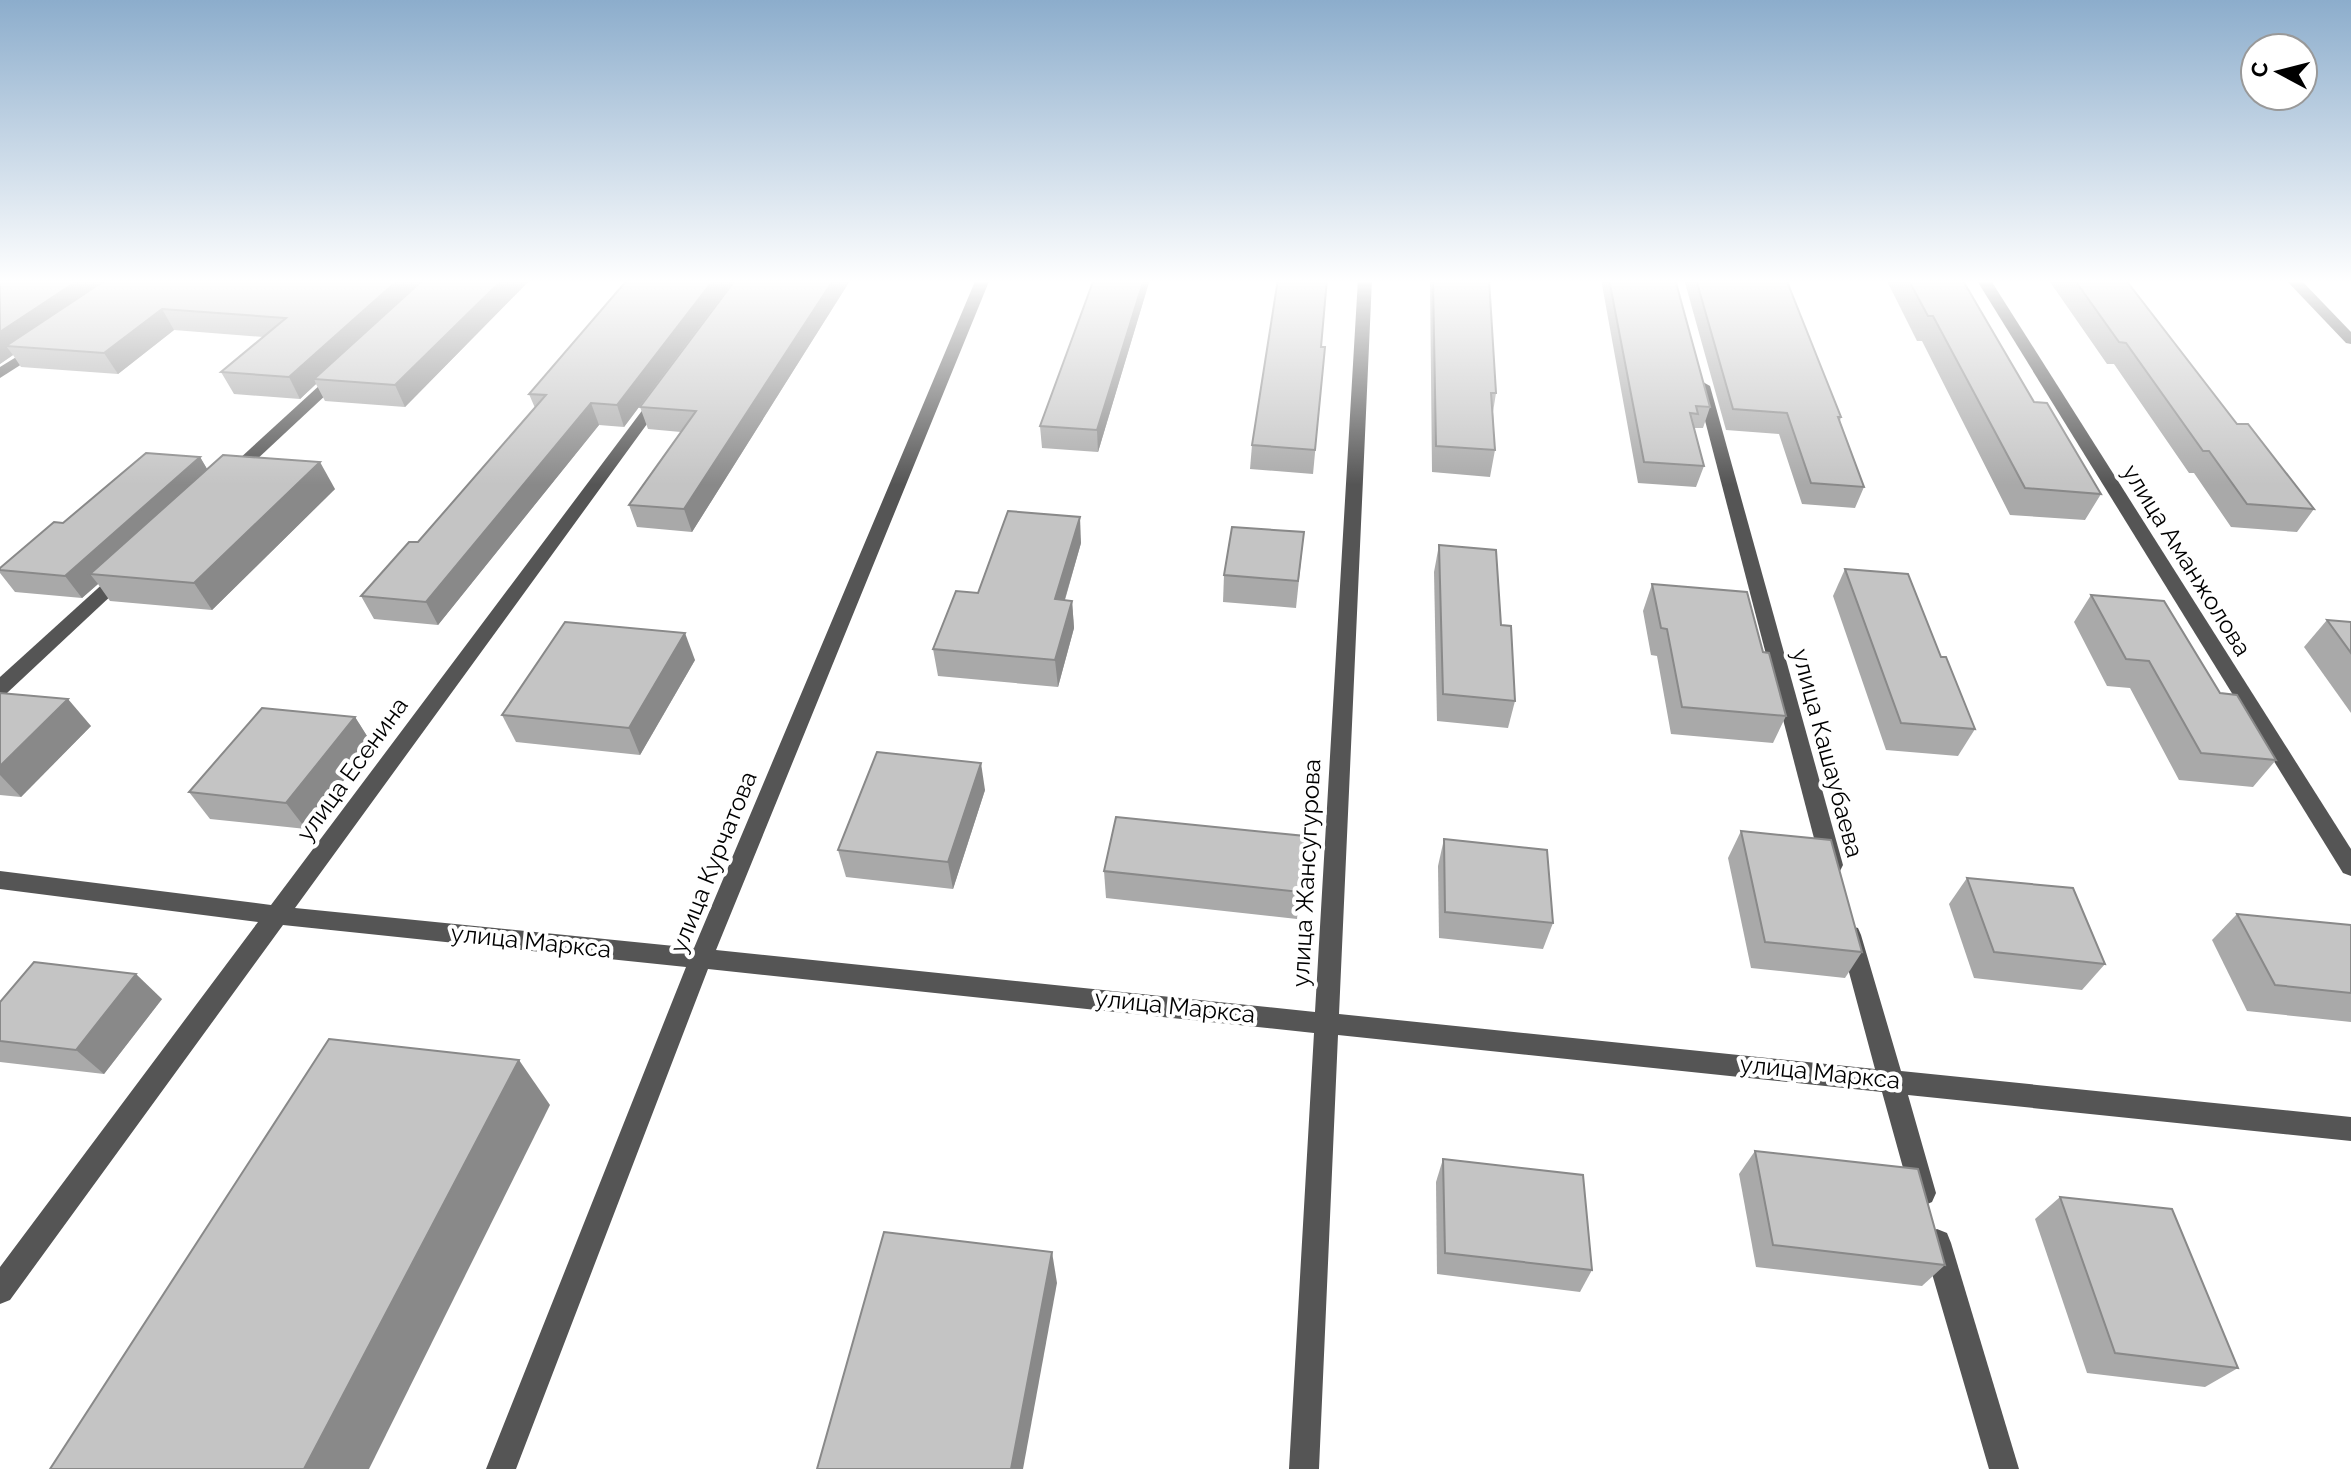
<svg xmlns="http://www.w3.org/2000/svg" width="2351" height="1469" viewBox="0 0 2351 1469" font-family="Raleway,sans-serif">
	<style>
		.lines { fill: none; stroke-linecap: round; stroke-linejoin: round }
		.minor { fill: #555; fill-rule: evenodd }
		.wall { fill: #a9a9a9 }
		.shaded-wall { fill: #898989 }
		.building { fill: #c4c4c4; stroke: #898989; stroke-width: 2 }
		.labels { text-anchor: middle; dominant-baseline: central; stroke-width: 8; stroke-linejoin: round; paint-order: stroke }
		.street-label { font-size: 24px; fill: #000; stroke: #fff }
	</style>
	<rect width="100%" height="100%" fill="#fff"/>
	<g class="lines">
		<!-- minor -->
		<g class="minor">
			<path d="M 976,279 L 990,279 L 716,950 L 1315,1012 L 1358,279 L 1372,279 L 1339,1014 L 1875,1069 L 1839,935 L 1842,928 L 1850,926 L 1858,928 L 1861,935 L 1901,1071 L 2351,1117 L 2351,1141 L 1908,1095 L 1936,1193 L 1932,1202 L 1923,1206 L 1914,1202 L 1910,1193 L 1882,1092 L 1338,1035 L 1319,1469 L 1289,1469 L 1314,1033 L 708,969 L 516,1469 L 486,1469 L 686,967 L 283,925 L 10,1300 L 0,1304 L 0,1267 L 258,922 L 0,889 L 0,871 L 271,905 L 653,396 L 658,394 L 666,399 L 663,402 L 295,908 L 694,948 Z"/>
			<path d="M 1976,279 L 1990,279 L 2351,849 L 2351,876 L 2343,873 Z"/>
			<path d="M 2285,279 L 2300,279 L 2351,332 L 2351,344 L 2346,343 Z"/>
			<path d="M 39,343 L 44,344 L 44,350 L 0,378 L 0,367 Z"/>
			<path d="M 338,372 L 343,373 L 343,379 L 238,477 L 226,477 L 226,471 L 333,373 Z"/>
			<path d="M 1703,382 L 1710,386 L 1843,865 L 1840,871 L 1832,874 L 1824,871 L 1821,865 L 1696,386 Z"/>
			<path d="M 124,568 L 130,570 L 133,574 L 130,578 L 7,693 L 0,695 L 0,677 L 118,570 Z"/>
			<path d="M 1937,1229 L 1947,1233 L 1951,1243 L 2019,1469 L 1989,1469 L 1923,1243 L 1927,1233 Z"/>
		</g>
	</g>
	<!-- wall -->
	<g class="wall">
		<path d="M 0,279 L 531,279 L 405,407 L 325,401 L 316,384 L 300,399 L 234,394 L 221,372 L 264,337 L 174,330 L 118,374 L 21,367 L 13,355 L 0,364 Z"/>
		<path d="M 628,279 L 735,279 L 624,427 L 599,425 L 438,625 L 374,619 L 361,596 L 418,542 L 535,408 L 529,394 Z"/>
		<path d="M 736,279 L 851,279 L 692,532 L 637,527 L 629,505 L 681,432 L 648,429 L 640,407 Z"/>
		<path d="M 1094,279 L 1150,279 L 1098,452 L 1042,448 L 1040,426 Z"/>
		<path d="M 1430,279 L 1489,279 L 1496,393 L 1493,412 L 1495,450 L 1490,477 L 1432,472 Z"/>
		<path d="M 1601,279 L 1675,279 L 1710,407 L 1703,428 L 1694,428 L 1704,466 L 1696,487 L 1638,483 Z"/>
		<path d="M 1684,279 L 1786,279 L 1841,417 L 1840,421 L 1864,487 L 1855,508 L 1802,504 L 1779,434 L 1726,430 Z"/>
		<path d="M 1886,279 L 1962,279 L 2034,402 L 2101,494 L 2085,520 L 2010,515 L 1922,341 L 1917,341 Z"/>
		<path d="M 2048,279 L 2125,279 L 2237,424 L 2314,509 L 2297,532 L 2231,527 L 2194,473 L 2189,473 L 2114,364 L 2107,364 Z"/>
		<path d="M 1321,347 L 1325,347 L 1313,474 L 1250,469 L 1252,445 Z"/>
		<path d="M 200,457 L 207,469 L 335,489 L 212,610 L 110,601 L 98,584 L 82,598 L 15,592 L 0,573 L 0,568 L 63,523 Z"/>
		<path d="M 1304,532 L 1296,608 L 1223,602 L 1224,575 Z"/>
		<path d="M 1081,543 L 1065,600 L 1072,601 L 1074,628 L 1058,687 L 938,676 L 933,649 L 978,593 Z"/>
		<path d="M 1439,545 L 1501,625 L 1515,701 L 1508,728 L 1437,721 L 1434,572 Z"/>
		<path d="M 1845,569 L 1941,657 L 1975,729 L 1958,756 L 1886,750 L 1833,596 Z"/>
		<path d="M 1652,584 L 1763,652 L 1786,716 L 1773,743 L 1671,734 L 1657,656 L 1651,655 L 1643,611 Z"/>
		<path d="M 2091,595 L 2220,693 L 2276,760 L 2253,787 L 2179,780 L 2130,688 L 2107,686 L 2074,622 Z"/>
		<path d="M 2327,620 L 2351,622 L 2351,713 L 2304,647 Z"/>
		<path d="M 695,660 L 640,755 L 516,742 L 502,715 Z"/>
		<path d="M 0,693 L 91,726 L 21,797 L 0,795 Z"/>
		<path d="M 355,717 L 372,744 L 306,829 L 210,819 L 189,792 Z"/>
		<path d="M 985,790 L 953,889 L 846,877 L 838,850 Z"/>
		<path d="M 1741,831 L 1862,952 L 1845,978 L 1751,968 L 1728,858 Z"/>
		<path d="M 1305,836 L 1297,919 L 1106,898 L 1104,871 Z"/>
		<path d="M 1444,839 L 1553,923 L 1543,949 L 1439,938 L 1438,866 Z"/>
		<path d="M 1967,878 L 2105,964 L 2082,990 L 1974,978 L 1949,904 Z"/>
		<path d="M 2237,914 L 2351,925 L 2351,1022 L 2247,1011 L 2212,940 Z"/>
		<path d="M 162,999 L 104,1074 L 0,1062 L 0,1002 Z"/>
		<path d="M 1755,1151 L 1945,1265 L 1922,1286 L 1756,1267 L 1739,1174 Z"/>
		<path d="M 1443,1159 L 1592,1270 L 1580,1292 L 1437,1274 L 1436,1182 Z"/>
		<path d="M 2060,1197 L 2238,1368 L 2205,1387 L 2087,1373 L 2035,1219 Z"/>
	</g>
	<!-- shaded-wall -->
	<g class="shaded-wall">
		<path d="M 80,279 L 124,279 L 6,346 L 13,355 L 0,364 L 0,332 Z"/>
		<path d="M 399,279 L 431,279 L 314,379 L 316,384 L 300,399 L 289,377 Z"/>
		<path d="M 503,279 L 531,279 L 405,407 L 395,385 Z"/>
		<path d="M 714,279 L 735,279 L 624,427 L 617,405 Z"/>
		<path d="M 834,279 L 851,279 L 692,532 L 684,509 Z"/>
		<path d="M 1144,279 L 1150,279 L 1098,452 L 1097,430 Z"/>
		<path d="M 162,309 L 174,330 L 118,374 L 104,353 Z"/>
		<path d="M 591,403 L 599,425 L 438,625 L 426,602 Z"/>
		<path d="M 200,457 L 213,479 L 90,574 L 98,584 L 82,598 L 65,576 Z"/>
		<path d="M 320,462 L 335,489 L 212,610 L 194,583 Z"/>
		<path d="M 1080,517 L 1081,543 L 1057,626 L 1055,599 Z"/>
		<path d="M 1072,601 L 1074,628 L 1058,687 L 1055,660 Z"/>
		<path d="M 685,633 L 695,660 L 640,755 L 629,728 Z"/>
		<path d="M 68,699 L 91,726 L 21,797 L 0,775 L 0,766 Z"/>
		<path d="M 355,717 L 372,744 L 306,829 L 286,803 Z"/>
		<path d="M 981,763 L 985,790 L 953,889 L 948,862 Z"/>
		<path d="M 136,974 L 162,999 L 104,1074 L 76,1050 Z"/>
		<path d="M 519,1060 L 550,1105 L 369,1469 L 304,1469 Z"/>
		<path d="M 1052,1252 L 1057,1283 L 1023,1469 L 1011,1469 Z"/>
	</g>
	<!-- building -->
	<g class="building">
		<path d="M 0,279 L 80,279 L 0,332 Z"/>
		<path d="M 107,279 L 399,279 L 289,377 L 221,372 L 286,318 L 162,309 L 104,353 L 6,346 Z"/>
		<path d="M 424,279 L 503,279 L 395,385 L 314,379 Z"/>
		<path d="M 628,279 L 714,279 L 617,405 L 591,403 L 426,602 L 361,596 L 409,542 L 418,542 L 546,395 L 529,394 Z"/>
		<path d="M 736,279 L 834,279 L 684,509 L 629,505 L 696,411 L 640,407 Z"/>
		<path d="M 1094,279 L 1144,279 L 1097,430 L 1040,426 Z"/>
		<path d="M 1278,279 L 1327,279 L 1321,347 L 1325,347 L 1315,450 L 1252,445 Z"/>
		<path d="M 1433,279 L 1489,279 L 1496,393 L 1491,393 L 1495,450 L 1436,446 Z"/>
		<path d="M 1609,279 L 1675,279 L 1710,407 L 1696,406 L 1698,414 L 1690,413 L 1704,466 L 1644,462 Z"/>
		<path d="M 1696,279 L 1786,279 L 1841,417 L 1838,417 L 1864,487 L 1811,483 L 1787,413 L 1733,409 Z"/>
		<path d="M 1908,279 L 1962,279 L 2034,402 L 2047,403 L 2101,494 L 2025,488 L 1933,316 L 1928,316 Z"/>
		<path d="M 2074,279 L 2125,279 L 2237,424 L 2248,424 L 2314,509 L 2247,504 L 2209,451 L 2203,451 L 2126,343 L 2119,342 Z"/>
		<path d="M 146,453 L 200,457 L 65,576 L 0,570 L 0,568 L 54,522 L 63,523 Z"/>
		<path d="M 223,455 L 320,462 L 194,583 L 90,574 Z"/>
		<path d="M 1008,511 L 1080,517 L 1055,599 L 1072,601 L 1055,660 L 933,649 L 956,591 L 978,593 Z"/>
		<path d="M 1232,527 L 1304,532 L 1298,581 L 1224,575 Z"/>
		<path d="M 1439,545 L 1496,550 L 1501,625 L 1511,626 L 1515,701 L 1443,694 Z"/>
		<path d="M 1845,569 L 1908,574 L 1941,657 L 1946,657 L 1975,729 L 1901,723 Z"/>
		<path d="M 1652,584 L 1747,592 L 1763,652 L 1769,653 L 1786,716 L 1682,707 L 1667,629 L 1661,628 Z"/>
		<path d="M 2091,595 L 2164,601 L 2220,693 L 2237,695 L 2276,760 L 2201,753 L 2149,661 L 2126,659 Z"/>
		<path d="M 2327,620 L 2351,622 L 2351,653 Z"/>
		<path d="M 565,622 L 685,633 L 629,728 L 502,715 Z"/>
		<path d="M 0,693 L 68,699 L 0,766 Z"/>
		<path d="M 262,708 L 355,717 L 286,803 L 189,792 Z"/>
		<path d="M 877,752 L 981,763 L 948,862 L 838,850 Z"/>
		<path d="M 1116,817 L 1305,836 L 1300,892 L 1104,871 Z"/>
		<path d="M 1741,831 L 1831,840 L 1862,952 L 1765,942 Z"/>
		<path d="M 1444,839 L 1547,850 L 1553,923 L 1445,912 Z"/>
		<path d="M 1967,878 L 2073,888 L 2105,964 L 1994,952 Z"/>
		<path d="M 2237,914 L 2351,925 L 2351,993 L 2275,985 Z"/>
		<path d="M 34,962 L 136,974 L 76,1050 L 0,1041 L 0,1002 Z"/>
		<path d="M 329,1039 L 519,1060 L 304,1469 L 50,1469 Z"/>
		<path d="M 1755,1151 L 1918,1169 L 1945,1265 L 1773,1245 Z"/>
		<path d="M 1443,1159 L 1583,1175 L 1592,1270 L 1445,1253 Z"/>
		<path d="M 2060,1197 L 2172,1209 L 2238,1368 L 2115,1353 Z"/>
		<path d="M 884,1232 L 1052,1252 L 1011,1469 L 817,1469 Z"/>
	</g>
	<!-- sky -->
	<linearGradient id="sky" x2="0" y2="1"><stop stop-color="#8cadcc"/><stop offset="0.58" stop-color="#fff"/><stop offset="1" stop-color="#fff" stop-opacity="0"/></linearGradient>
	<rect width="2351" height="485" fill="url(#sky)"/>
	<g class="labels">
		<!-- street labels -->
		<g class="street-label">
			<text transform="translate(2187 560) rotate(58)">улица Аманжолова</text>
			<text transform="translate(1828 753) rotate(75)">улица Кашаубаева</text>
			<text transform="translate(352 769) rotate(-54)">улица Есенина</text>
			<text transform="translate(713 862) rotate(-68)">улица Курчатова</text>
			<text transform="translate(1306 873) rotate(-87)">улица Жансугурова</text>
			<text transform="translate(531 941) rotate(6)">улица Маркса</text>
			<text transform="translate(1175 1006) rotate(6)">улица Маркса</text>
			<text transform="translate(1820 1072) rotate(6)">улица Маркса</text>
		</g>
	</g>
	<!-- north arrow -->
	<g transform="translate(2279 72) rotate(277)"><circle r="38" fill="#ffffff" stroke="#999999" stroke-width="2"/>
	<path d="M0-6L14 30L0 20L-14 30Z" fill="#000000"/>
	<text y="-12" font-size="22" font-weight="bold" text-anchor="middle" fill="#000000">С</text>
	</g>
</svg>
